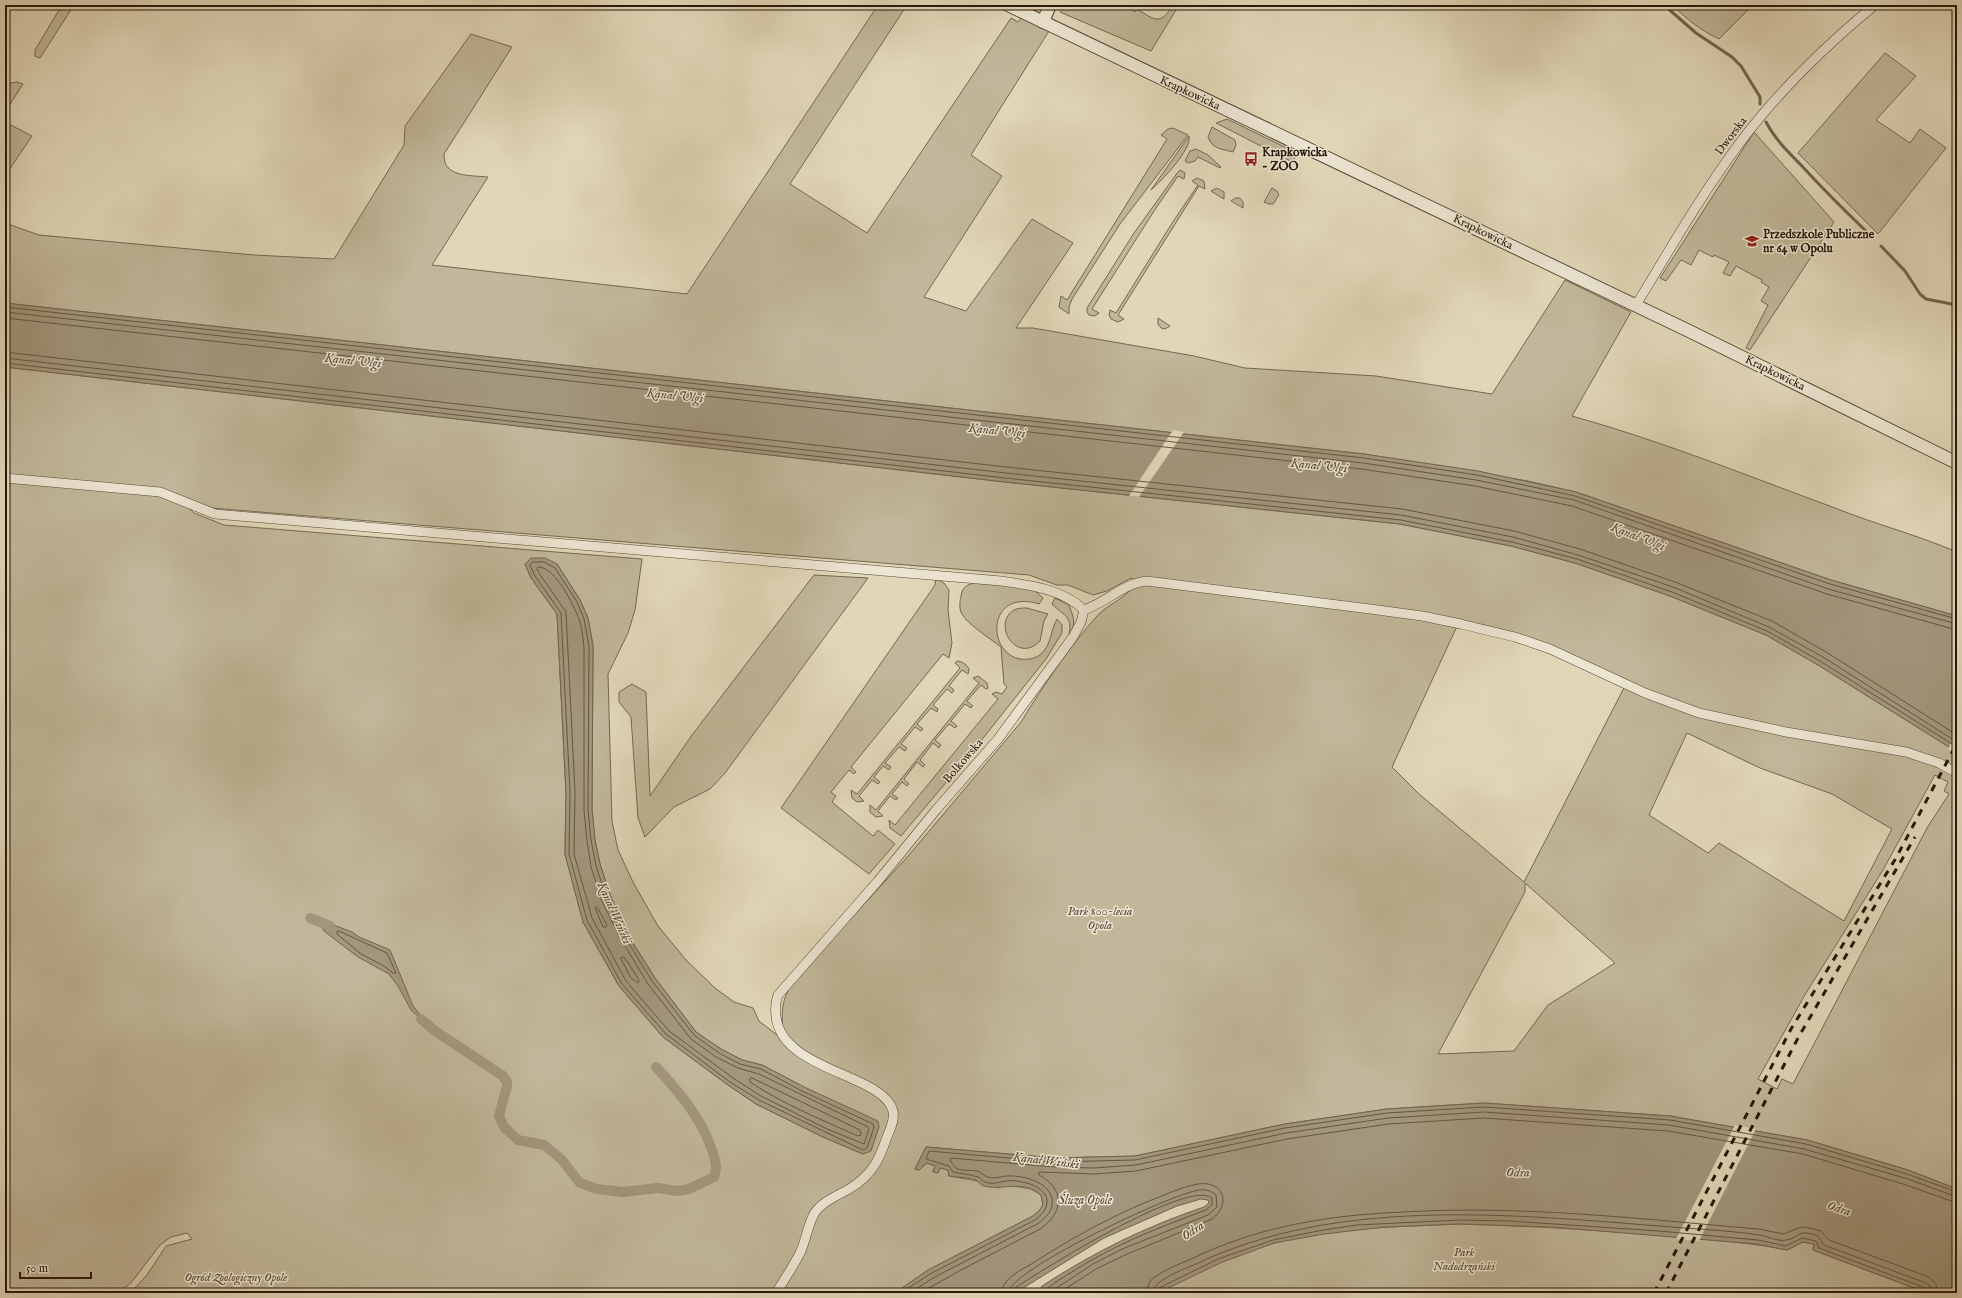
<svg xmlns="http://www.w3.org/2000/svg" width="1962" height="1298" viewBox="0 0 1962 1298" font-family="'IM FELL English',serif">
	<style>
		.green { fill: #c1b79a; stroke: #746852; fill-rule: evenodd }
		.water { fill: #a2967c; stroke: #71644e }
		.pier { fill: #e1d7b8 }
		.lines { fill: none; stroke-linecap: round; stroke-linejoin: round }
		.shore { stroke: #645742; stroke-width: 1 }
		.stream { stroke: #71644e; stroke-width: 3 }
		.canal { stroke: #a2967c; stroke-width: 10 }
		.minor-casing { stroke: #564835; stroke-width: 10 }
		.tertiary-casing { stroke: #564835; stroke-width: 14 }
		.minor { stroke: #ece5d1; stroke-width: 9 }
		.tertiary { stroke: #ece5d1; stroke-width: 12 }
		.rail { stroke: #271809; stroke-width: 3; stroke-dasharray: 7 7; stroke-linecap: butt }
		.labels { text-anchor: middle; dominant-baseline: central; stroke-width: 3; stroke-linejoin: round; paint-order: stroke }
		.street-label { font-size: 12px; fill: #271809; stroke: #ece5d1 }
		.poi-label { font-size: 12px; font-weight: bold; fill: #271809; stroke: #ece5d1; text-anchor: start }
		.park-label { font-size: 12px; font-style: italic; fill: #554834; stroke: #ece5d1 }
		.water-label { font-size: 13px; font-style: italic; fill: #584a37; stroke: #ece5d1 }
	</style>
	<rect width="100%" height="100%" fill="#e1d7b8"/>
	<filter id="stains"><feTurbulence type="fractalNoise" baseFrequency=".005" numOctaves="4"/><feColorMatrix values="0 0 0 0 .2 0 0 0 0 .09 0 0 0 0 .02 0 0 0 .5 -.17"/></filter>
	<radialGradient id="worn" r=".72"><stop offset=".6" stop-color="#630" stop-opacity="0"/><stop offset="1" stop-color="#630" stop-opacity=".3"/></radialGradient>
	<!-- green -->
	<g class="green">
		<path d="M 62,5 L 74,5 L 40,58 L 35,56 L 35,50 Z"/>
		<path d="M 878,5 L 907,5 L 790,184 L 867,233 L 1011,18 L 1018,22 L 1022,17 L 1049,31 L 971,155 L 1002,176 L 924,297 L 966,311 L 1032,219 L 1073,243 L 1016,328 L 1033,328 L 1194,356 L 1245,368 L 1376,376 L 1492,394 L 1565,280 L 1631,312 L 1572,416 C 1662,441 1748,476 1835,508 C 1875,524 1917,535 1957,552 L 1957,616 L 1831,580 L 1576,492 L 1528,481 L 1364,454 L 5,303 L 5,223 L 39,235 L 254,255 L 334,259 L 404,145 L 405,126 L 471,34 L 512,47 L 444,154 C 443,178 470,175 488,177 L 432,265 L 687,294 Z"/>
		<path d="M 1065,5 L 1123,5 L 1135,12 L 1137,9 C 1155,20 1160,26 1173,5 L 1179,5 L 1151,51 L 1060,12 Z"/>
		<path d="M 1672,5 L 1753,5 L 1719,39 C 1700,30 1687,19 1672,5 Z"/>
		<path d="M 1885,53 L 1916,76 L 1876,120 L 1910,143 L 1920,129 L 1946,148 L 1878,234 L 1798,153 Z"/>
		<path d="M 17,82 L 23,84 L 5,112 L 5,84 Z"/>
		<path d="M 1227,119 L 1295,152 L 1294,163 L 1216,123 Z"/>
		<path d="M 5,122 L 32,136 L 5,176 Z"/>
		<path d="M 1212,127 L 1235,140 L 1236,145 L 1233,152 C 1222,149 1212,149 1208,137 Z"/>
		<path d="M 1173,128 L 1188,135 L 1120,224 L 1072,299 L 1069,307 L 1069,314 L 1059,307 L 1061,296 L 1067,300 L 1167,139 L 1161,135 L 1168,129 Z"/>
		<path d="M 1754,132 L 1834,222 L 1750,350 L 1746,348 L 1768,305 L 1761,301 L 1769,287 L 1761,282 L 1762,280 L 1736,266 L 1730,276 L 1723,273 L 1729,262 L 1714,255 L 1713,257 L 1699,250 L 1691,265 L 1681,260 L 1666,281 L 1660,278 Z"/>
		<path d="M 1189,136 C 1192,150 1161,181 1151,190 Z"/>
		<path d="M 1196,149 L 1208,155 L 1221,167 L 1220,168 L 1198,157 L 1195,161 L 1188,163 L 1185,161 L 1190,151 Z"/>
		<path d="M 1180,170 L 1185,173 L 1184,179 L 1178,176 L 1154,211 L 1092,309 L 1099,313 L 1095,316 L 1089,315 L 1087,312 L 1087,308 L 1134,233 L 1178,172 Z"/>
		<path d="M 1197,178 L 1204,181 L 1205,189 L 1199,186 L 1118,315 L 1124,319 L 1118,322 L 1111,319 L 1109,315 L 1110,310 L 1116,313 L 1174,220 L 1198,185 L 1192,181 Z"/>
		<path d="M 1217,188 L 1224,192 L 1224,199 L 1211,191 Z"/>
		<path d="M 1272,188 L 1277,191 L 1279,195 L 1273,204 L 1269,204 L 1264,202 Z"/>
		<path d="M 1235,198 L 1240,198 L 1243,202 L 1243,208 L 1231,201 Z"/>
		<path d="M 1158,318 L 1170,326 L 1165,329 L 1161,328 L 1158,324 Z"/>
		<path d="M 5,367 L 1005,482 L 1400,524 L 1511,546 L 1575,563 L 1670,596 L 1766,635 L 1818,665 L 1957,752 L 1957,1189 L 1908,1170 L 1807,1140 L 1670,1116 L 1484,1103 L 1387,1109 L 1285,1124 L 1135,1156 L 1055,1158 L 926,1147 L 915,1169 L 919,1170 L 927,1163 L 935,1166 L 933,1171 L 938,1173 L 940,1168 L 948,1170 L 949,1176 L 977,1181 L 998,1188 L 1007,1185 L 1031,1189 L 1041,1195 L 1043,1205 L 1039,1211 L 1033,1216 L 928,1270 L 895,1293 L 130,1293 L 147,1275 L 166,1246 L 192,1239 L 187,1233 L 171,1237 L 160,1245 L 131,1283 L 118,1293 L 5,1293 ZM 184,504 L 211,508 L 1029,575 L 1057,585 L 1068,585 L 1093,595 L 1107,591 L 1131,578 L 1137,582 C 1128,597 1110,603 1098,615 C 1069,647 1044,685 1021,722 L 909,855 L 792,983 C 782,1001 781,1010 783,1031 L 777,1035 L 759,1021 L 753,1008 L 734,1002 L 715,988 L 686,960 L 658,926 L 633,882 L 618,850 L 612,821 L 608,674 L 628,633 L 635,610 L 642,559 L 224,525 L 194,513 ZM 525,564 L 557,564 L 580,600 L 588,618 L 593,646 L 592,810 L 595,840 L 600,864 L 611,897 L 626,932 L 655,978 L 696,1032 L 721,1049 L 742,1060 L 762,1065 L 804,1087 L 863,1154 L 823,1137 L 756,1104 L 728,1085 L 663,1037 L 619,986 L 583,922 L 565,854 L 566,793 L 557,614 L 531,578 ZM 1458,624 L 1550,649 L 1626,684 L 1524,882 L 1419,794 L 1392,767 ZM 1687,733 L 1760,768 L 1832,794 L 1892,829 L 1844,921 L 1719,843 L 1708,853 L 1649,815 ZM 1935,775 L 1948,782 L 1944,791 L 1949,794 L 1927,828 L 1793,1084 L 1782,1079 L 1777,1089 L 1758,1079 L 1806,993 L 1883,870 ZM 1525,883 L 1615,963 L 1548,1005 L 1514,1051 L 1438,1054 L 1525,892 Z"/>
		<path d="M 814,575 L 868,578 L 725,773 L 710,789 L 674,807 L 645,837 L 638,818 L 631,717 L 619,702 L 619,692 L 632,684 L 646,692 L 650,796 L 692,735 Z"/>
		<path d="M 936,579 L 944,583 L 949,590 L 948,610 L 952,643 L 949,658 L 943,654 L 851,767 L 856,772 L 854,774 L 849,770 L 831,792 L 836,796 L 832,802 L 873,836 L 878,830 L 895,844 L 869,874 L 781,808 L 935,585 Z"/>
		<path d="M 982,582 L 1033,589 L 1043,598 L 1039,604 C 987,588 986,653 1020,659 C 1027,660 1035,659 1041,654 C 1052,644 1050,631 1057,619 L 1062,625 L 1062,633 L 1046,659 L 976,747 L 901,836 L 890,828 L 889,820 L 895,825 L 998,699 L 992,694 L 996,692 L 1002,694 L 1007,687 L 1004,684 L 1001,647 C 991,639 965,623 961,612 C 959,607 960,600 961,596 C 962,584 973,583 982,582 Z"/>
		<path d="M 1055,598 L 1069,605 C 1075,621 1076,623 1068,639 C 1074,616 1065,617 1052,604 Z"/>
		<path d="M 1027,608 L 1048,614 L 1044,621 L 1040,641 C 1017,665 991,624 1014,610 C 1018,608 1023,608 1027,608 Z"/>
		<path d="M 957,661 C 962,661 968,665 969,670 L 968,674 L 962,670 L 949,686 L 954,690 L 952,693 L 947,689 L 933,705 L 938,709 L 937,712 L 931,708 L 917,724 L 923,729 L 921,731 L 915,727 L 901,744 L 907,748 L 905,751 L 899,747 L 885,763 L 891,767 L 889,770 L 883,766 L 874,777 L 880,782 L 878,784 L 872,780 L 859,796 L 864,801 L 857,802 L 852,798 L 851,790 L 857,794 L 960,668 L 955,663 Z"/>
		<path d="M 978,676 L 987,683 L 988,688 L 986,689 L 981,685 L 967,701 L 973,706 L 971,708 L 965,704 L 951,721 L 957,726 L 955,728 L 949,724 L 935,740 L 941,745 L 939,748 L 933,743 L 920,760 L 925,765 L 923,767 L 917,762 L 904,779 L 909,784 L 907,786 L 902,782 L 892,794 L 898,798 L 896,800 L 890,796 L 878,811 L 883,816 L 876,817 L 870,812 L 870,805 L 876,810 L 979,683 L 973,678 Z"/>
		<path d="M 1459,1224 C 1529,1226 1599,1230 1669,1236 C 1709,1240 1748,1242 1787,1250 L 1803,1242 L 1814,1244 L 1813,1250 L 1922,1291 L 1924,1293 L 1158,1293 C 1195,1273 1234,1254 1275,1243 C 1335,1227 1398,1227 1459,1224 Z"/>
	</g>
	<!-- water -->
	<g class="water">
		<path d="M 5,303 L 1364,454 L 1478,471 L 1576,492 L 1831,580 L 1957,616 L 1957,752 L 1818,665 L 1766,635 L 1670,596 L 1575,563 L 1511,546 L 1400,524 L 1005,482 L 5,367 Z"/>
		<path d="M 531,558 L 545,558 L 557,564 L 580,600 L 588,618 L 593,646 L 592,810 L 595,840 L 600,864 L 611,897 L 626,932 L 655,978 L 696,1032 L 721,1049 L 742,1060 L 762,1065 L 804,1087 L 878,1121 L 879,1127 L 871,1151 L 863,1154 L 823,1137 L 756,1104 L 728,1085 L 663,1037 L 619,986 L 583,922 L 565,854 L 566,793 L 557,614 L 531,578 L 525,564 Z"/>
		<path d="M 320,920 L 352,932 L 359,937 L 390,950 L 413,1006 L 431,1028 L 411,1010 L 398,986 L 389,974 L 358,957 L 324,931 L 318,921 Z"/>
		<path d="M 1484,1103 L 1670,1116 L 1807,1140 L 1908,1170 L 1957,1189 L 1957,1293 L 1924,1293 L 1922,1291 L 1813,1250 L 1814,1244 L 1803,1242 L 1787,1250 L 1757,1244 L 1552,1227 L 1459,1224 L 1385,1227 L 1324,1234 L 1274,1243 L 1220,1263 L 1158,1293 L 1037,1293 L 1042,1286 C 1094,1252 1145,1227 1204,1207 L 1209,1203 L 1208,1200 L 1201,1199 L 1177,1206 L 1104,1238 L 1015,1293 L 895,1293 L 928,1270 L 1033,1216 L 1039,1211 L 1043,1205 L 1041,1195 C 1025,1179 1001,1191 984,1186 C 980,1185 979,1182 976,1180 C 971,1178 957,1177 949,1176 L 948,1170 L 940,1168 L 938,1173 L 933,1172 L 935,1166 L 927,1163 L 919,1170 L 915,1169 L 926,1147 L 1055,1158 L 1135,1156 L 1285,1124 L 1387,1109 Z"/>
	</g>
	<!-- pier -->
	<g class="pier">
		<path d="M 1173,430 L 1184,432 L 1139,497 L 1129,496 Z"/>
		<path d="M 1957,731 L 1957,754 L 1948,749 Z"/>
		<path d="M 1735,1125 L 1756,1129 L 1699,1241 L 1676,1239 Z"/>
	</g>
	<g class="lines">
		<!-- shore -->
		<g class="shore">
			<path d="M 5,307 L 1364,458 L 1477,475 L 1575,496 L 1830,584 L 1957,619"/>
			<path d="M 5,312 L 1363,463 L 1476,480 L 1574,500 L 1828,589 L 1957,624"/>
			<path d="M 5,318 L 1362,469 L 1475,486 L 1572,506 L 1827,594 L 1957,630"/>
			<path d="M 5,352 L 1006,467 L 1402,509 L 1514,531 L 1580,549 L 1675,582 L 1772,621 L 1826,652 L 1957,735"/>
			<path d="M 5,358 L 1006,473 L 1401,515 L 1513,537 L 1578,555 L 1673,587 L 1769,627 L 1823,657 L 1957,742"/>
			<path d="M 5,363 L 1005,478 L 1401,520 L 1512,542 L 1577,559 L 1672,592 L 1767,631 L 1820,661 L 1957,747"/>
			<path d="M 533,562 L 544,562 L 555,568 L 577,602 L 584,619 L 589,646 L 588,810 L 591,840 L 596,866 L 607,899 L 623,934 L 652,981 L 694,1035 L 719,1053 L 740,1064 L 761,1069 L 802,1091 L 873,1124 L 874,1127 L 867,1148 L 863,1150 L 759,1100 L 730,1082 L 666,1034 L 622,984 L 587,920 L 569,854 L 570,792 L 561,613 L 535,576 L 530,565 Z"/>
			<path d="M 539,567 C 556,568 573,604 579,619 C 582,628 583,638 584,647 L 584,811 L 587,841 L 591,867 L 602,901 L 619,936 L 648,984 L 691,1039 L 716,1057 L 738,1068 L 759,1074 L 868,1127 L 869,1129 L 864,1144 L 827,1129 L 761,1096 L 733,1078 L 669,1031 L 626,981 L 592,918 L 574,854 L 575,792 L 566,612 L 539,573 L 537,569 Z"/>
			<path d="M 597,907 L 607,925 L 606,927 L 603,927 L 595,908 Z"/>
			<path d="M 339,931 L 387,953 L 396,973 L 393,973 L 384,966 L 361,954 L 337,934 L 337,932 Z"/>
			<path d="M 622,957 L 625,958 L 639,980 L 638,983 L 631,978 L 621,959 Z"/>
			<path d="M 752,1078 L 860,1130 L 861,1135 L 858,1136 C 822,1120 783,1104 750,1082 L 750,1079 Z"/>
			<path d="M 901,1293 L 930,1274 L 1035,1220 C 1041,1215 1048,1209 1047,1200 C 1045,1185 1018,1179 1006,1181 C 999,1182 992,1185 985,1182 C 982,1181 981,1178 978,1177 C 970,1174 961,1174 953,1172 L 949,1166 L 926,1159 L 929,1151 L 1054,1162 L 1135,1160 L 1285,1128 L 1387,1113 L 1484,1107 L 1670,1120 L 1806,1144 L 1907,1174 L 1957,1192"/>
			<path d="M 910,1293 L 933,1278 L 1037,1224 C 1046,1218 1054,1210 1052,1199 C 1049,1181 1021,1175 1006,1176 C 999,1177 995,1179 988,1177 C 985,1177 983,1174 980,1172 C 974,1169 962,1172 956,1168 C 954,1166 953,1163 950,1161 L 951,1158 L 1054,1167 L 1094,1168 L 1136,1165 L 1286,1133 L 1388,1118 L 1484,1112 L 1669,1125 L 1804,1149 L 1905,1178 L 1957,1197"/>
			<path d="M 920,1293 L 961,1270 L 1040,1229 C 1064,1213 1065,1189 1039,1175 L 1039,1172 L 1094,1174 L 1136,1171 L 1287,1139 L 1388,1124 L 1484,1118 L 1668,1131 L 1803,1154 L 1903,1184 L 1957,1203"/>
			<path d="M 1002,1293 C 1002,1289 1003,1285 1006,1282 C 1012,1274 1025,1268 1033,1263 C 1070,1239 1108,1218 1149,1201 C 1165,1195 1181,1187 1198,1184 C 1223,1180 1232,1204 1212,1219 L 1125,1255 L 1096,1269 L 1059,1293"/>
			<path d="M 1008,1293 C 1009,1270 1171,1194 1199,1190 C 1205,1189 1212,1191 1216,1195 L 1217,1207 L 1208,1215 L 1122,1249 L 1093,1264 L 1049,1293"/>
			<path d="M 1013,1293 L 1015,1288 C 1040,1271 1189,1178 1212,1198 L 1212,1205 L 1206,1210 C 1160,1227 1116,1244 1075,1270 C 1064,1277 1052,1283 1043,1293"/>
			<path d="M 1146,1293 L 1150,1281 C 1163,1269 1186,1262 1202,1254 C 1266,1225 1333,1215 1403,1212 C 1522,1205 1640,1219 1758,1229 L 1784,1234 L 1798,1228 L 1806,1227 L 1821,1231 L 1829,1240 L 1929,1277 L 1936,1284 L 1938,1293"/>
			<path d="M 1152,1293 C 1153,1280 1185,1269 1196,1264 C 1336,1197 1508,1214 1659,1226 C 1692,1229 1726,1230 1759,1235 C 1767,1236 1778,1242 1786,1240 C 1800,1238 1797,1228 1818,1236 L 1824,1245 L 1926,1283 L 1931,1287 L 1932,1293"/>
			<path d="M 1157,1293 L 1159,1288 L 1218,1259 L 1273,1240 L 1323,1230 L 1357,1225 L 1459,1220 L 1509,1221 L 1659,1231 L 1758,1240 L 1786,1246 L 1802,1238 L 1816,1241 L 1819,1248 L 1923,1287 L 1927,1293"/>
		</g>
		<!-- stream -->
		<g class="stream">
			<path d="M 1664,5 L 1696,33 L 1732,57 L 1741,66 L 1760,97 L 1760,104"/>
			<path d="M 1766,122 C 1775,139 1788,152 1801,165 C 1822,188 1844,210 1866,231"/>
			<path d="M 1881,246 L 1905,271 L 1920,294 L 1926,299 L 1957,305"/>
		</g>
		<!-- canal -->
		<g class="canal">
			<path d="M 310,918 L 330,926"/>
			<path d="M 421,1019 L 435,1031 L 503,1076 L 507,1082 L 507,1086 L 499,1116 L 504,1127 L 518,1140 L 544,1145 L 561,1159 L 580,1183 L 597,1189 L 623,1192 L 658,1188 L 677,1191 L 689,1189 L 714,1177 C 718,1168 715,1159 712,1150 C 701,1117 679,1092 656,1067"/>
		</g>
		<defs>
			<g id="minor">
				<path d="M 1636,305 C 1669,251 1701,195 1739,144 C 1776,94 1827,44 1875,5"/>
				<path d="M 5,478 L 160,492 L 215,514 L 1001,581 C 1029,585 1063,589 1084,610 L 1081,622 L 1073,637 L 998,739 L 936,810 L 878,881 L 778,995 C 775,1003 775,1008 776,1016 C 781,1071 884,1074 893,1111 C 895,1120 890,1129 887,1137 C 879,1161 871,1176 849,1189 C 837,1196 821,1202 814,1214 C 808,1225 806,1239 801,1251 C 794,1265 785,1279 776,1293"/>
				<path d="M 1084,610 C 1107,602 1124,583 1147,581 L 1370,609 L 1422,616 L 1461,624 L 1515,637 L 1550,649 L 1645,693 L 1699,713 L 1786,732 L 1906,752 L 1939,763 L 1957,773"/>
			</g>
			<g id="tertiary">
				<path d="M 1008,5 L 1687,330 L 1957,463"/>
				<path d="M 1043,22 L 1050,5"/>
			</g>
		</defs>
		<!-- minor casing -->
		<use href="#minor" class="minor-casing"/>
		<!-- tertiary casing -->
		<use href="#tertiary" class="tertiary-casing"/>
		<!-- minor -->
		<use href="#minor" class="minor"/>
		<!-- tertiary -->
		<use href="#tertiary" class="tertiary"/>
		<!-- rail -->
		<g class="rail">
			<path d="M 1654,1293 L 1791,1029 L 1896,858 L 1957,743"/>
			<path d="M 1666,1293 L 1798,1038 L 1915,837"/>
		</g>
	</g>
	<!-- icons -->
	<defs>
		<symbol id="bus-bare" viewBox="-9 -9 18 18"><path d="M-5-6H5V4H4V6H2V4H-2V6H-4V4H-5ZM-3.5-4V0h7V-4ZM-3.5 1.2v1.5H-2V1.2ZM2 1.2v1.5H3.5V1.2Z" fill="#8f2418" stroke="#ece5d1" stroke-width="2.5" paint-order="stroke"/></symbol>
		<symbol id="school-bare" viewBox="-9 -9 18 18"><path d="M0-5L7-2L0 1L-7-2ZM-4 1L0 2.5L4 1V4Q0 6-4 4Z" fill="#8f2418" stroke="#ece5d1" stroke-width="2.5" paint-order="stroke"/></symbol>
	</defs>
	<g fill-rule="evenodd">
		<use href="#bus-bare" x="1241" y="149" width="20" height="20"/>
		<use href="#school-bare" x="1742" y="231" width="20" height="20"/>
	</g>
	<g class="labels">
		<!-- street labels -->
		<g class="street-label">
			<text transform="translate(1190 93) rotate(25)">Krapkowicka</text>
			<text transform="translate(1731 136) rotate(-53)">Dworska</text>
			<text transform="translate(1483 232) rotate(26)">Krapkowicka</text>
			<text transform="translate(1775 373) rotate(26)">Krapkowicka</text>
			<text transform="translate(963 761) rotate(-49)">Bolkowska</text>
		</g>
		<!-- poi labels -->
		<g class="poi-label">
			<text x="1262" y="152">Krapkowicka<tspan x="1262" dy="14">- ZOO</tspan></text>
			<text x="1763" y="234">Przedszkole Publiczne<tspan x="1763" dy="14">nr 64 w Opolu</tspan></text>
		</g>
		<!-- park labels -->
		<g class="park-label">
			<text x="1100" y="911">Park 800-lecia<tspan x="1100" dy="14">Opola</tspan></text>
			<text x="1464" y="1252">Park<tspan x="1464" dy="14">Nadodrzański</tspan></text>
			<text x="236" y="1277">Ogród Zoologiczny Opole</text>
		</g>
		<!-- water labels -->
		<g class="water-label">
			<text transform="translate(353 361) rotate(6)">Kanał Ulgi</text>
			<text transform="translate(675 396) rotate(6)">Kanał Ulgi</text>
			<text transform="translate(997 431) rotate(6)">Kanał Ulgi</text>
			<text transform="translate(1319 466) rotate(6)">Kanał Ulgi</text>
			<text transform="translate(1638 537) rotate(21)">Kanał Ulgi</text>
			<text transform="translate(614 913) rotate(66)">Kanał Wiński</text>
			<text transform="translate(1046 1161) rotate(7)">Kanał Wiński</text>
			<text transform="translate(1518 1173) rotate(1)">Odra</text>
			<text x="1085" y="1200">Śluza Opole</text>
			<text transform="translate(1839 1209) rotate(17)">Odra</text>
			<text transform="translate(1193 1231) rotate(-33)">Odra</text>
		</g>
	</g>
	<!-- margin -->
	<rect width="1962" height="1298" fill="none" stroke="#e1d7b8" stroke-width="20"/>
	<rect x="6" y="6" width="1950" height="1286" fill="none" stroke="#271809" stroke-width="2"/>
	<rect x="10" y="10" width="1942" height="1278" fill="none" stroke="#271809"/>
	<!-- scale -->
	<path d="M20 1272v6h71v-6" fill="none" stroke="#271809" stroke-width="2"/>
	<text x="26" y="1272" font-size="12" fill="#271809" stroke="#ece5d1" stroke-width="3" paint-order="stroke">50 m</text>
	<rect width="100%" height="100%" filter="url(#stains)"/>
	<rect width="100%" height="100%" fill="url(#worn)"/>
</svg>
